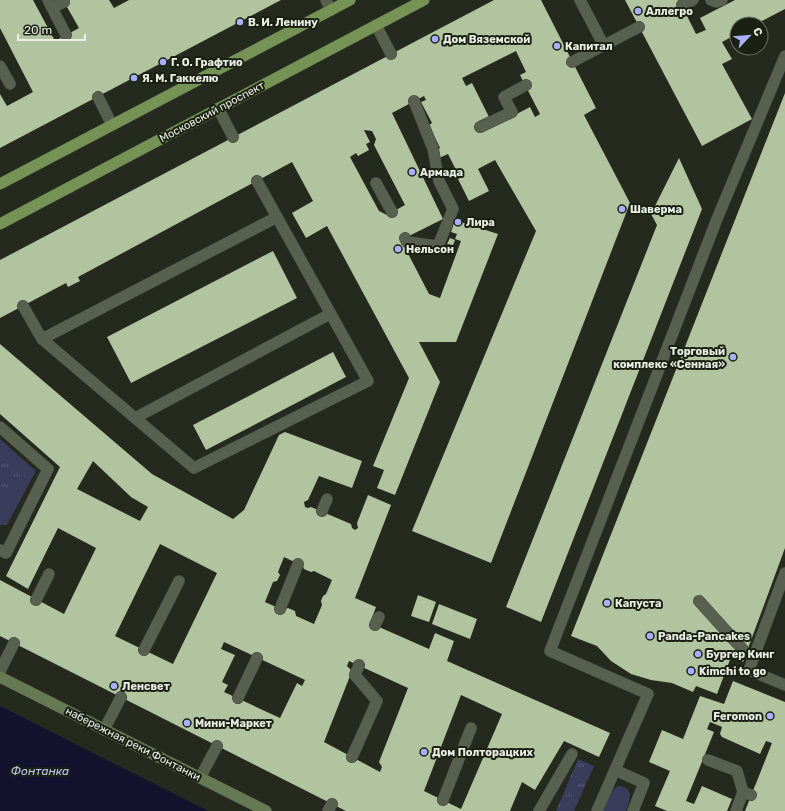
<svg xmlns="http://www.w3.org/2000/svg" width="785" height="811" viewBox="0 0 785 811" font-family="Rubik,sans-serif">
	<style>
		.grass { fill: #3a3c5b }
		.park { fill: url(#park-tufts) }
		.water { fill: #13132f }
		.pier { fill: #242a1d }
		.building { fill: #b1c39f; fill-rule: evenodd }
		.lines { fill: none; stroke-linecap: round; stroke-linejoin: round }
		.service-casing { stroke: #42483c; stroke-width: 12 }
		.secondary-casing { stroke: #42483c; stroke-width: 12 }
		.primary-casing { stroke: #42483c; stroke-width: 12 }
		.service { stroke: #586050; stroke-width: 11 }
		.secondary { stroke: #677952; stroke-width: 11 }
		.primary { stroke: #769255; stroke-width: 11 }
		.poi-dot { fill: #aab0fb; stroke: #1a2113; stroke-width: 1.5 }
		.labels { text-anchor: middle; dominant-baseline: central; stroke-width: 4; stroke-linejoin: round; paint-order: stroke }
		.poi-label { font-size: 11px; font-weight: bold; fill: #eaefe5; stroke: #1a2113; text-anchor: start }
		.street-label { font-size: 11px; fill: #eaefe5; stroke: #1a2113 }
		.water-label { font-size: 12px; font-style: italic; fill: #c1c6f6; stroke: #1a2113 }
	</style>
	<defs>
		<pattern id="park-tufts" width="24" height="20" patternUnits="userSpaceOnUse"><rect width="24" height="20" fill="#3a3c5b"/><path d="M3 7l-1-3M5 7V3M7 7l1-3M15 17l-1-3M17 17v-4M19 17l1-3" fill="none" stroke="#575872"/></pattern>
	</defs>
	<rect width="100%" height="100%" fill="#242a1d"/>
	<!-- grass -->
	<g class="grass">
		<path d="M 0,439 L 36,471 L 7,525 L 0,525 Z"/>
		<path d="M 618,786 C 635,787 630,800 626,811 L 603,811 C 607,802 609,791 618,786 Z"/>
	</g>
	<!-- park -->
	<g class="park">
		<path d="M 0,453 L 22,474 L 12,491 L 0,496 Z"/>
		<path d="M 578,759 L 594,766 L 574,811 L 556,811 Z"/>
	</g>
	<!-- water -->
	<path class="water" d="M 0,706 L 208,811 L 0,811 Z"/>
	<!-- pier -->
	<path class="pier" d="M 62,736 L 109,759 L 109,761 L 62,737 Z"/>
	<!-- building -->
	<g class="building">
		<path d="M 0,0 L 33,0 L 55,41 L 79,28 L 63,0 L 109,0 L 114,8 L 129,0 L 281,0 L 0,148 L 0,94 L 7,106 L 33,92 L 0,28 Z"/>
		<path d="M 494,0 L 541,0 L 596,108 L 584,115 L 630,203 L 491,563 L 412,531 L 536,231 L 495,160 L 478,169 L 489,191 L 469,201 L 458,179 L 460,178 L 448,154 L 439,158 L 436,151 L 440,148 L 429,125 L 432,123 L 421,102 L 426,100 L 424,96 L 392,113 L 443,219 L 401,240 L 429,294 L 440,298 L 461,241 L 455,239 L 457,234 L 451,232 L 455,220 L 459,218 L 461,222 L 498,234 L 456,342 L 419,342 L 440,382 L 395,495 L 377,488 L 384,470 L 373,466 L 409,378 L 327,226 L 306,238 L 292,213 L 313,201 L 292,162 L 78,277 L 80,281 L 68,287 L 66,283 L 0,318 L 0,260 ZM 516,51 L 526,72 L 520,75 L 540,114 L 535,117 L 530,107 L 482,132 L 478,123 L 489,117 L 472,83 L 466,86 L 462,78 ZM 364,130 L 372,131 L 376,139 L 374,145 L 405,205 L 387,215 L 379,211 L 350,157 L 356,153 L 358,156 L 369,150 L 366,144 L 370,142 Z"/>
		<path d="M 625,0 L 679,0 L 696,34 L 706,30 L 700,18 L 735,0 L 785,0 L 785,9 L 756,24 L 737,24 L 737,34 L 722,42 L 732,59 L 722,64 L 752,119 L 702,146 Z"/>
		<path d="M 785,93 L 785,548 L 743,662 L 731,657 L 717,694 L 696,686 L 693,692 L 672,683 L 651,680 L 631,674 L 611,661 L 597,646 L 571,636 Z"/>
		<path d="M 679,158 L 702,209 L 541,622 L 506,607 L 657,225 L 651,214 Z"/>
		<path d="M 450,238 L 455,240 L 453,245 L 447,244 Z"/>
		<path d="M 273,251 L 297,298 L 131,383 L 107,337 Z"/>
		<path d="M 0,344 L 152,474 L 233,519 L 244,510 L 279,435 L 285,432 L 362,461 L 352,488 L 319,476 L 308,500 L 304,502 L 305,507 L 308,508 L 311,507 L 351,524 L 352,528 L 355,530 L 358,528 L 357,523 L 368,495 L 391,505 L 355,598 L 376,607 L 370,623 L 429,649 L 435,633 L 454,641 L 447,661 L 610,733 L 599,757 L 564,741 L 535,790 L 522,782 L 510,811 L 346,811 L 0,636 L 0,580 L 64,614 L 96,548 L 58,528 L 28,589 L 6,576 L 60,467 L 0,414 ZM 93,461 L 131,497 L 148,507 L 140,521 L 77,489 ZM 160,544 L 217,573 L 173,664 L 115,636 ZM 284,557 L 303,566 L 304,569 L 311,572 L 314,571 L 332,580 L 326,594 L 323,596 L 321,601 L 322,605 L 314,624 L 296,616 L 295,611 L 288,608 L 283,610 L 265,602 L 273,582 L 277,581 L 280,575 L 278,572 ZM 224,642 L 305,680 L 302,686 L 297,683 L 280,718 L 224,692 L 228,685 L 222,682 L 235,655 L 221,649 ZM 349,661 L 408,688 L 379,762 L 382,767 L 380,772 L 324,742 L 352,671 L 347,666 ZM 461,695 L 502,714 L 461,809 L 424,791 Z"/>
		<path d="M 333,352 L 346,377 L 206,450 L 193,425 Z"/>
		<path d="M 418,595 L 436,602 L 429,622 L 411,616 Z"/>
		<path d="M 439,604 L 477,619 L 470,639 L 432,624 Z"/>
		<path d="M 733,681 L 785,702 L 785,811 L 745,811 L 772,743 L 766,741 L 760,754 L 722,737 L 720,734 L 722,727 L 710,722 L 707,729 L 714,732 L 686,801 L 694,804 L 702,786 L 732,799 L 727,811 L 667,811 L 655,806 L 670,771 L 649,762 L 662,730 L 683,739 L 700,696 L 724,704 Z"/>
	</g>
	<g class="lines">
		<defs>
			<g id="service">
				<path d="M 48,0 L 66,35"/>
				<path d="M 326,0 L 331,10"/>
				<path d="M 580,0 L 604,46"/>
				<path d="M 711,0 L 717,2 L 722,0"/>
				<path d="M 682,5 L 693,0"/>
				<path d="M 52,8 L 64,2"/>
				<path d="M 376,25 L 391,54"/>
				<path d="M 572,62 L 639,27"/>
				<path d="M 0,66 L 10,84"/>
				<path d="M 98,97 L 112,125"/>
				<path d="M 218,108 L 233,137"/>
				<path d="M 480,127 L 512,112 L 504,97 L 526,85"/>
				<path d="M 376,183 L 392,212"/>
				<path d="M 405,238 L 407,242 L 438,246 L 453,209 L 439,181 L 433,149 L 414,101"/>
				<path d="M 23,306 L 42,339 L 194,468 L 368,381 L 257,181"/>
				<path d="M 42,339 L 277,217"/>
				<path d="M 135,418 L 330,314"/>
				<path d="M 0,427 L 48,469 L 6,553 L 0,550"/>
				<path d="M 322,511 L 327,499"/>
				<path d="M 785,573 L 749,670 L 785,685"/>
				<path d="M 36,600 L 49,574"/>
				<path d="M 699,601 L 746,653 L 755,656"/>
				<path d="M 280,609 L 298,564"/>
				<path d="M 375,625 L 379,617"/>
				<path d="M 144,650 L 179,581"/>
				<path d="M 0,671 L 14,643"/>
				<path d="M 238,698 L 257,658"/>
				<path d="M 104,730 L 121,697"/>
				<path d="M 352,757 L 377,701 L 355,675 L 359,665"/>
				<path d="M 708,760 L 737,771 L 743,792"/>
				<path d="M 615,770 L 644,783 L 633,811"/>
				<path d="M 200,778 L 217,746"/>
				<path d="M 443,800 L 471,728"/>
				<path d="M 328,811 L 332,804"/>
				<path d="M 539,811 L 572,754"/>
				<path d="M 597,811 L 648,694 L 550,651 L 717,219 L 785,56"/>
				<path d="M 736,811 L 743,792 L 751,795"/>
			</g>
			<path id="secondary" d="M 0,677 L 266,811"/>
			<g id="primary">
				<path d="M 0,184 L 350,0"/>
				<path d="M 0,224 L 424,0"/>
			</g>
		</defs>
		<!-- service casing -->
		<use href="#service" class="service-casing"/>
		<!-- secondary casing -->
		<use href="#secondary" class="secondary-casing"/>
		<!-- primary casing -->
		<use href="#primary" class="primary-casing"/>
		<!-- service -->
		<use href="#service" class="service"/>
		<!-- secondary -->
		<use href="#secondary" class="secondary"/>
		<!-- primary -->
		<use href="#primary" class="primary"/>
	</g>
	<!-- markers -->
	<g class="poi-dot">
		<circle cx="638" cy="11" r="4"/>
		<circle cx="240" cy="22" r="4"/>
		<circle cx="435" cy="39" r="4"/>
		<circle cx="557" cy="46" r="4"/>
		<circle cx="163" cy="62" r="4"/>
		<circle cx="134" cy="78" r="4"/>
		<circle cx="412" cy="172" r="4"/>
		<circle cx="622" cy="209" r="4"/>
		<circle cx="458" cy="222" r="4"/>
		<circle cx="398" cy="249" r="4"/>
		<circle cx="733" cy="357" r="4"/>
		<circle cx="607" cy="603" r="4"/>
		<circle cx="650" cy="636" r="4"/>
		<circle cx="698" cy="654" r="4"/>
		<circle cx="691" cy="671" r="4"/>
		<circle cx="114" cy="686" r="4"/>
		<circle cx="770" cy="716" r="4"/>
		<circle cx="187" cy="723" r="4"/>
		<circle cx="424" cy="752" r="4"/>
	</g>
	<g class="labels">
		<!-- poi labels -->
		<g class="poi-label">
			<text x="646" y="11">Аллегро</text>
			<text x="248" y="22">В. И. Ленину</text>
			<text x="443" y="39">Дом Вяземской</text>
			<text x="565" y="46">Капитал</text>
			<text x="171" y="62">Г. О. Графтио</text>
			<text x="142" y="78">Я. М. Гаккелю</text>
			<text x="420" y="172">Армада</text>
			<text x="630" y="209">Шаверма</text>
			<text x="466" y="222">Лира</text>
			<text x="406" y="249">Нельсон</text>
			<text x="725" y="351" text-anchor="end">Торговый<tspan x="725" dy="13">комплекс «Сенная»</tspan></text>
			<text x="615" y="603">Капуста</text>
			<text x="658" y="636">Panda-Pancakes</text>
			<text x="706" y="654">Бургер Кинг</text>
			<text x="699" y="671">Kimchi to go</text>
			<text x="122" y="686">Ленсвет</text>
			<text x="762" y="716" text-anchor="end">Feromon</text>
			<text x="195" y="723">Мини-Маркет</text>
			<text x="432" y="752">Дом Полторацких</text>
		</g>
		<!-- street labels -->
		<g class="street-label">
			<text transform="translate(212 112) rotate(-28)">Московский проспект</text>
			<text transform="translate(133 744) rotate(27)">набережная реки Фонтанки</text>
		</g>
		<!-- water labels -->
		<g class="water-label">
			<text x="40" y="771">Фонтанка</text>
		</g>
	</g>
	<!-- north arrow -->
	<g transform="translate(749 36) rotate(64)"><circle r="19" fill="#1a2113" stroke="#6d7367"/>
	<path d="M0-3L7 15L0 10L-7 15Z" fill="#aab0fb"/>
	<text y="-6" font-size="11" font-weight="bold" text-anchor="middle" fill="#eaefe5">С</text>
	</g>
	<!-- scale -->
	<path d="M18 34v6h67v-6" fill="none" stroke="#eaefe5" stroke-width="2"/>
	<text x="24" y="34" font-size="12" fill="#eaefe5" stroke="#1a2113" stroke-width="3" paint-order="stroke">20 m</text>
</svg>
